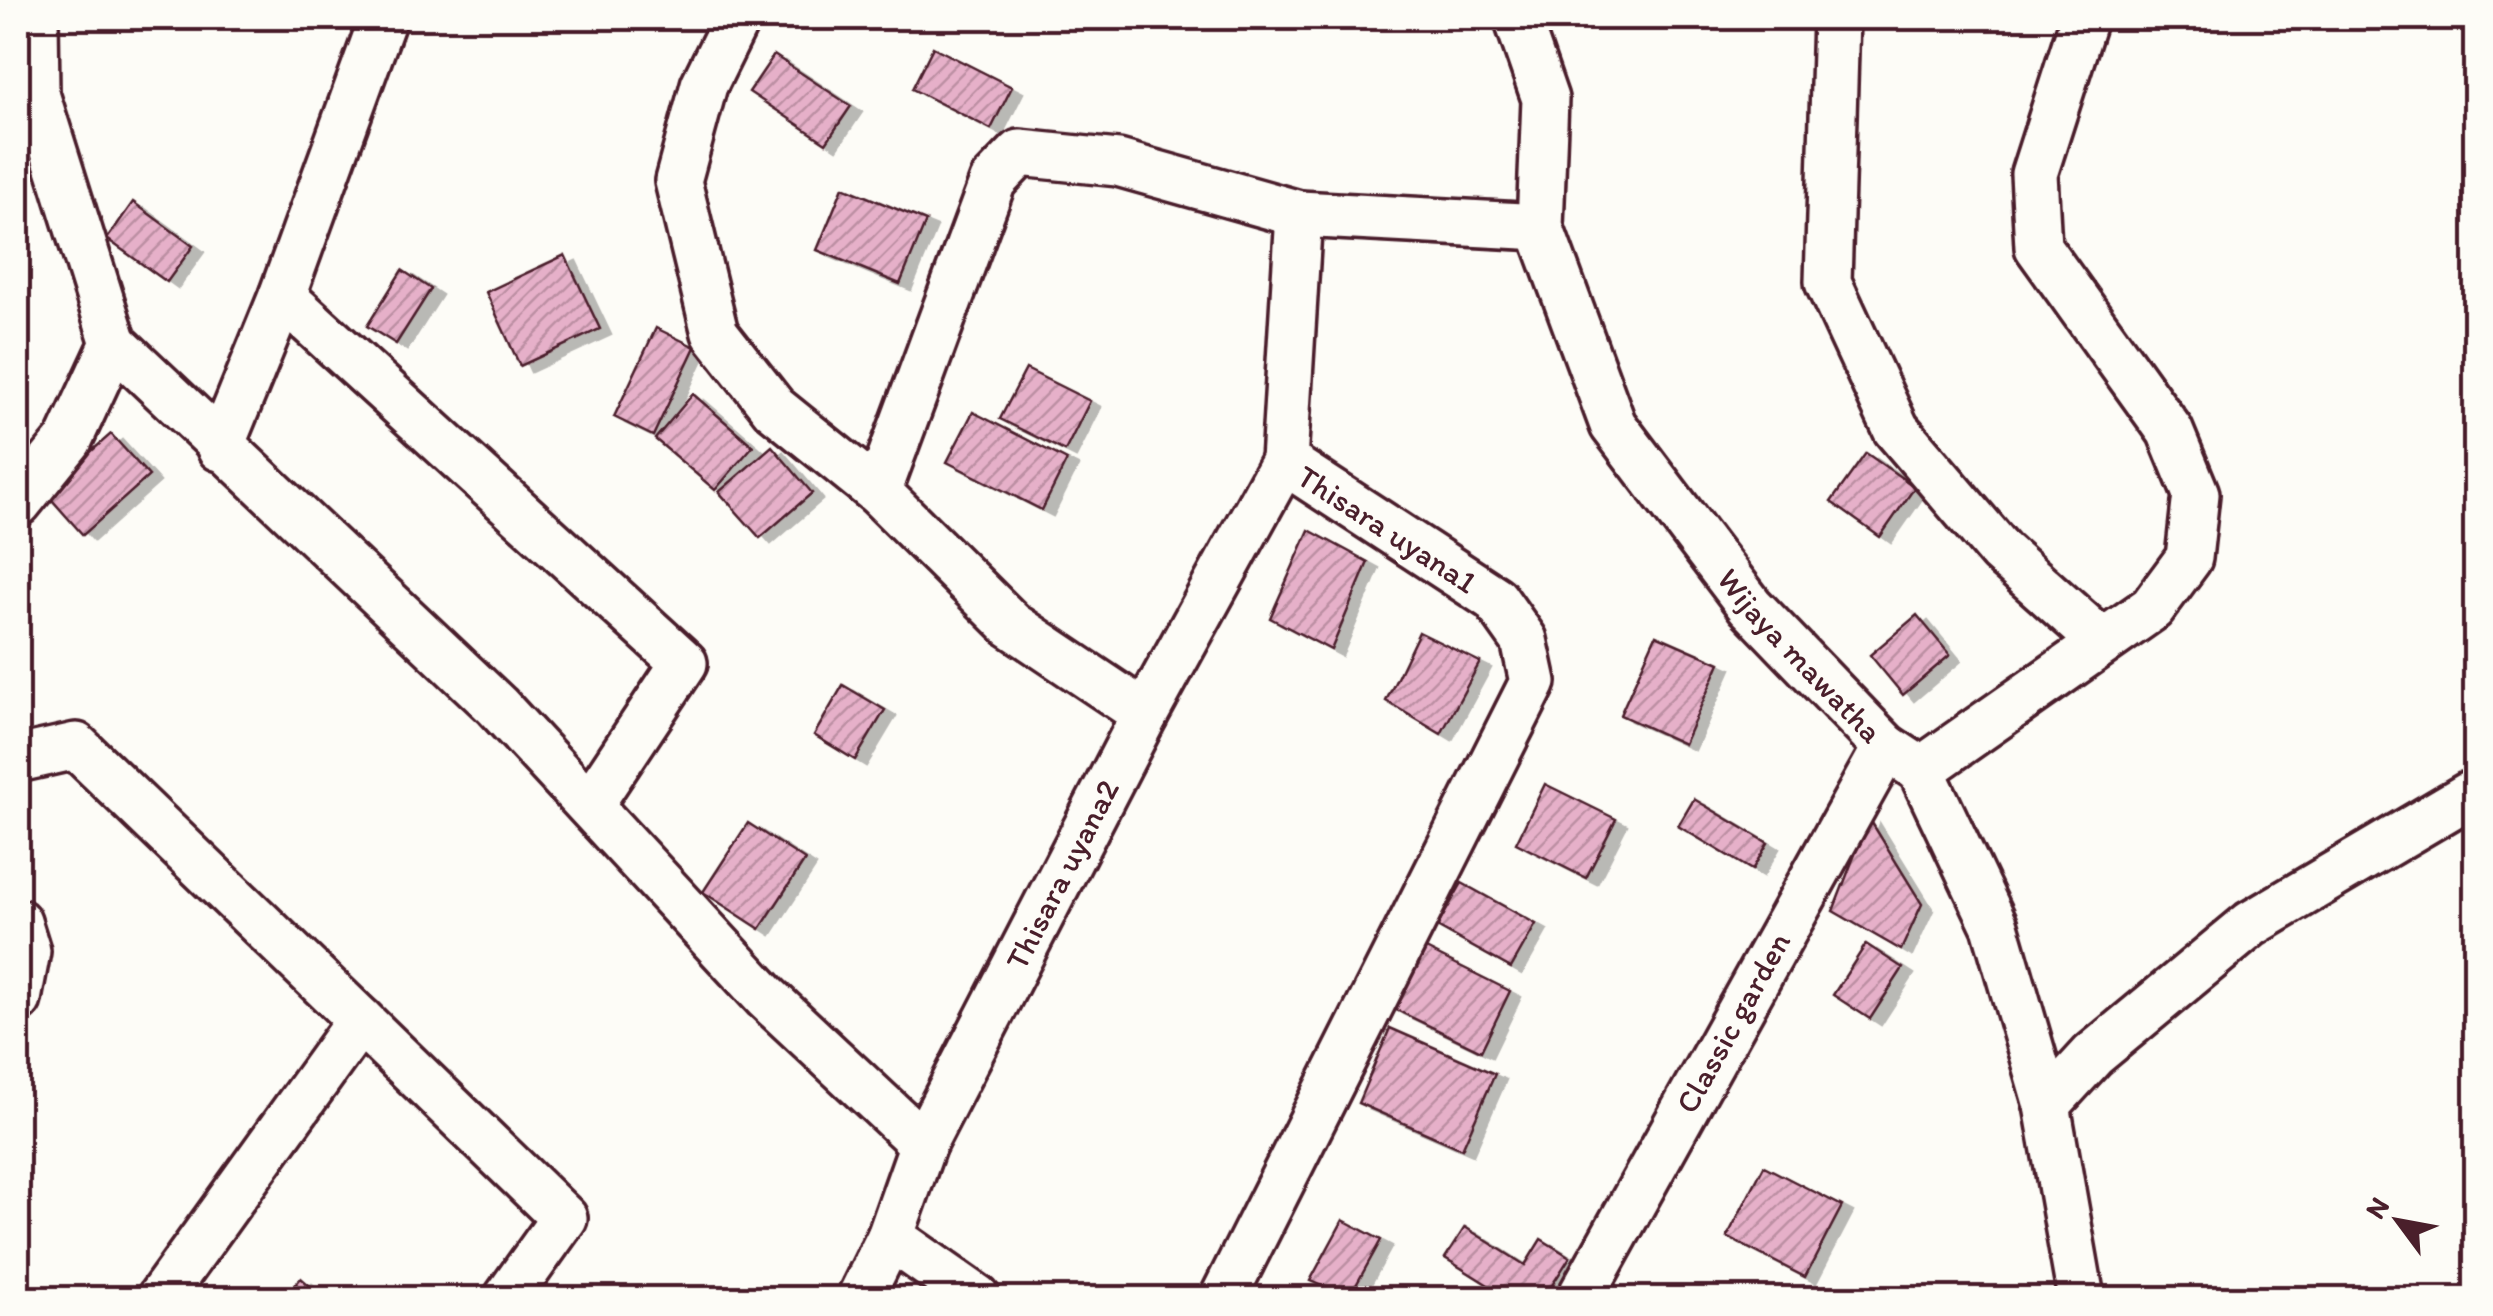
<svg xmlns="http://www.w3.org/2000/svg" width="2493" height="1316" viewBox="0 0 2493 1316" font-family="Itim,sans-serif">
	<style>
		.building { fill: url(#building-hatch); stroke: #4a1f2b; stroke-width: 2.5; filter: url(#shadow) }
		.lines { fill: none; stroke-linecap: round; stroke-linejoin: round }
		.minor-casing { stroke: #4a1f2b; stroke-width: 52 }
		.minor { stroke: #fdfcf7; stroke-width: 45 }
		.labels { text-anchor: middle; dominant-baseline: central; stroke-width: 10; stroke-linejoin: round; paint-order: stroke }
		.street-label { font-size: 32px; fill: #4a1f2b; stroke: #fdfcf7 }
	</style>
	<defs>
		<pattern id="building-hatch" width="6" height="6" patternUnits="userSpaceOnUse" patternTransform="scale(2.5)"><rect width="6" height="6" fill="#e6b0c9"/><path d="M-1 1l2-2M0 6l6-6M5 7l2-2" fill="none" stroke="#bc8fa3"/></pattern>
		<filter id="shadow"><feDropShadow dx="11" dy="6" stdDeviation="0" flood-color="#0004"/></filter>
	</defs>
	<rect width="100%" height="100%" fill="#fdfcf7"/>
	<filter id="ink" filterUnits="userSpaceOnUse"><feTurbulence type="fractalNoise" baseFrequency=".01" numOctaves="2"/><feDisplacementMap in="SourceGraphic" scale="20" xChannelSelector="R" yChannelSelector="G"/><feConvolveMatrix kernelMatrix="1 2 1 2 8 2 1 2 1" color-interpolation-filters="sRGB"/></filter>
	<g filter="url(#ink)">
		<!-- building -->
		<g class="building">
			<path d="M 933,47 L 1012,87 L 991,129 L 912,89 Z"/>
			<path d="M 774,55 L 851,106 L 826,143 L 749,92 Z"/>
			<path d="M 843,187 L 926,221 L 900,284 L 817,250 Z"/>
			<path d="M 133,202 L 193,246 L 167,282 L 107,239 Z"/>
			<path d="M 565,255 L 600,329 L 520,366 L 486,292 Z"/>
			<path d="M 402,270 L 431,289 L 396,344 L 367,326 Z"/>
			<path d="M 656,328 L 695,347 L 653,436 L 614,417 Z"/>
			<path d="M 1026,369 L 1090,401 L 1065,451 L 1000,419 Z"/>
			<path d="M 693,394 L 753,446 L 715,490 L 655,439 Z"/>
			<path d="M 973,412 L 1067,460 L 1042,510 L 947,462 Z"/>
			<path d="M 111,434 L 149,476 L 83,535 L 45,492 Z"/>
			<path d="M 772,446 L 812,493 L 760,538 L 719,492 Z"/>
			<path d="M 1866,453 L 1915,487 L 1880,537 L 1831,502 Z"/>
			<path d="M 1309,530 L 1368,562 L 1331,650 L 1270,618 Z"/>
			<path d="M 1917,615 L 1950,655 L 1903,695 L 1870,655 Z"/>
			<path d="M 1419,632 L 1480,662 L 1441,734 L 1386,701 Z"/>
			<path d="M 1656,635 L 1720,663 L 1684,744 L 1620,715 Z"/>
			<path d="M 843,685 L 885,710 L 855,760 L 814,735 Z"/>
			<path d="M 1545,784 L 1616,819 L 1586,878 L 1516,843 Z"/>
			<path d="M 1694,799 L 1768,843 L 1752,870 L 1678,826 Z"/>
			<path d="M 1869,818 L 1922,904 L 1901,950 L 1833,911 Z"/>
			<path d="M 748,823 L 805,860 L 760,929 L 703,892 Z"/>
			<path d="M 1462,883 L 1536,924 L 1511,968 L 1437,927 Z"/>
			<path d="M 1866,944 L 1903,968 L 1870,1019 L 1833,995 Z"/>
			<path d="M 1422,947 L 1510,991 L 1481,1051 L 1392,1008 Z"/>
			<path d="M 1390,1028 L 1495,1074 L 1462,1149 L 1358,1103 Z"/>
			<path d="M 1764,1166 L 1842,1206 L 1805,1277 L 1727,1237 Z"/>
			<path d="M 1343,1220 L 1381,1240 L 1349,1298 L 1310,1281 Z"/>
			<path d="M 1465,1227 L 1525,1265 L 1541,1239 L 1570,1257 L 1544,1298 L 1509,1298 L 1445,1258 Z"/>
			<path d="M 301,1278 L 324,1298 L 284,1298 Z"/>
		</g>
		<g class="lines">
			<defs>
				<g id="minor">
					<path d="M 737,18 L 704,85 L 678,181 L 715,333 L 774,408 L 878,492 L 1012,625 L 1145,714"/>
					<path id="s1" d="M 1517,18 L 1545,99 L 1540,227 L 1613,425 L 1750,606 L 1886,747 L 1921,770 L 1995,926 L 2047,1105 L 2081,1298"/>
					<path d="M 1836,18 L 1828,282 L 1896,429 L 2001,552 L 2102,642"/>
					<path d="M 282,296 L 684,663 L 591,803"/>
					<path d="M 114,343 L 497,706 L 766,997 L 923,1144"/>
					<path d="M 220,448 L 282,296 L 383,18"/>
					<path d="M 878,492 L 993,181 L 1020,153 L 1118,163 L 1299,214"/>
					<path d="M 18,503 L 69,440 L 114,343 L 36,94 L 35,18"/>
					<path d="M 18,759 L 76,746 L 360,1020 L 160,1298"/>
					<path d="M 1921,770 L 2152,608 L 2189,558 L 2196,494 L 2170,431 L 2038,247 L 2034,174 L 2084,18"/>
					<path d="M 18,922 L 27,951 L 18,999"/>
					<path d="M 360,1020 L 564,1218 L 507,1298"/>
					<path d="M 2047,1105 L 2093,1055 L 2251,924 L 2476,791"/>
					<path d="M 890,1237 L 977,1298"/>
					<path id="s2" d="M 860,1298 L 890,1237 L 923,1144 L 1145,714 L 1284,461"/>
					<path d="M 1223,1298 L 1533,682 L 1524,640 L 1495,599 L 1284,461 L 1299,214 L 1540,227"/>
					<path id="s3" d="M 1580,1298 L 1886,747"/>
				</g>
			</defs>
			<!-- minor casing -->
			<use href="#minor" class="minor-casing"/>
			<!-- minor -->
			<use href="#minor" class="minor"/>
		</g>
	</g>
	<g class="labels">
		<!-- street labels -->
		<g class="street-label">
			<text transform="translate(1387 529) rotate(33)">Thisara uyana1</text>
			<text stroke="none"><textPath href="#s1" startOffset="722">Wijaya mawatha</textPath></text>
			<text stroke="none"><textPath href="#s2" startOffset="470">Thisara uyana2</textPath></text>
			<text stroke="none"><textPath href="#s3" startOffset="315">Classic garden</textPath></text>
		</g>
	</g>
	<!-- margin -->
	<rect width="2493" height="1316" fill="none" stroke="#fdfcf7" stroke-width="60"/>
	<rect x="30" y="30" width="2433" height="1256" fill="none" stroke="#4a1f2b" stroke-width="4" filter="url(#ink)"/>
	<!-- north arrow -->
	<g transform="translate(2398 1221) rotate(302)" stroke="#fdfcf7" stroke-width="8" paint-order="stroke">
	<path d="M0-8L18 38L0 25L-18 38Z" fill="#4a1f2b"/>
	<text y="-15" font-size="28" font-weight="bold" text-anchor="middle" fill="#4a1f2b">N</text>
	</g>
</svg>
